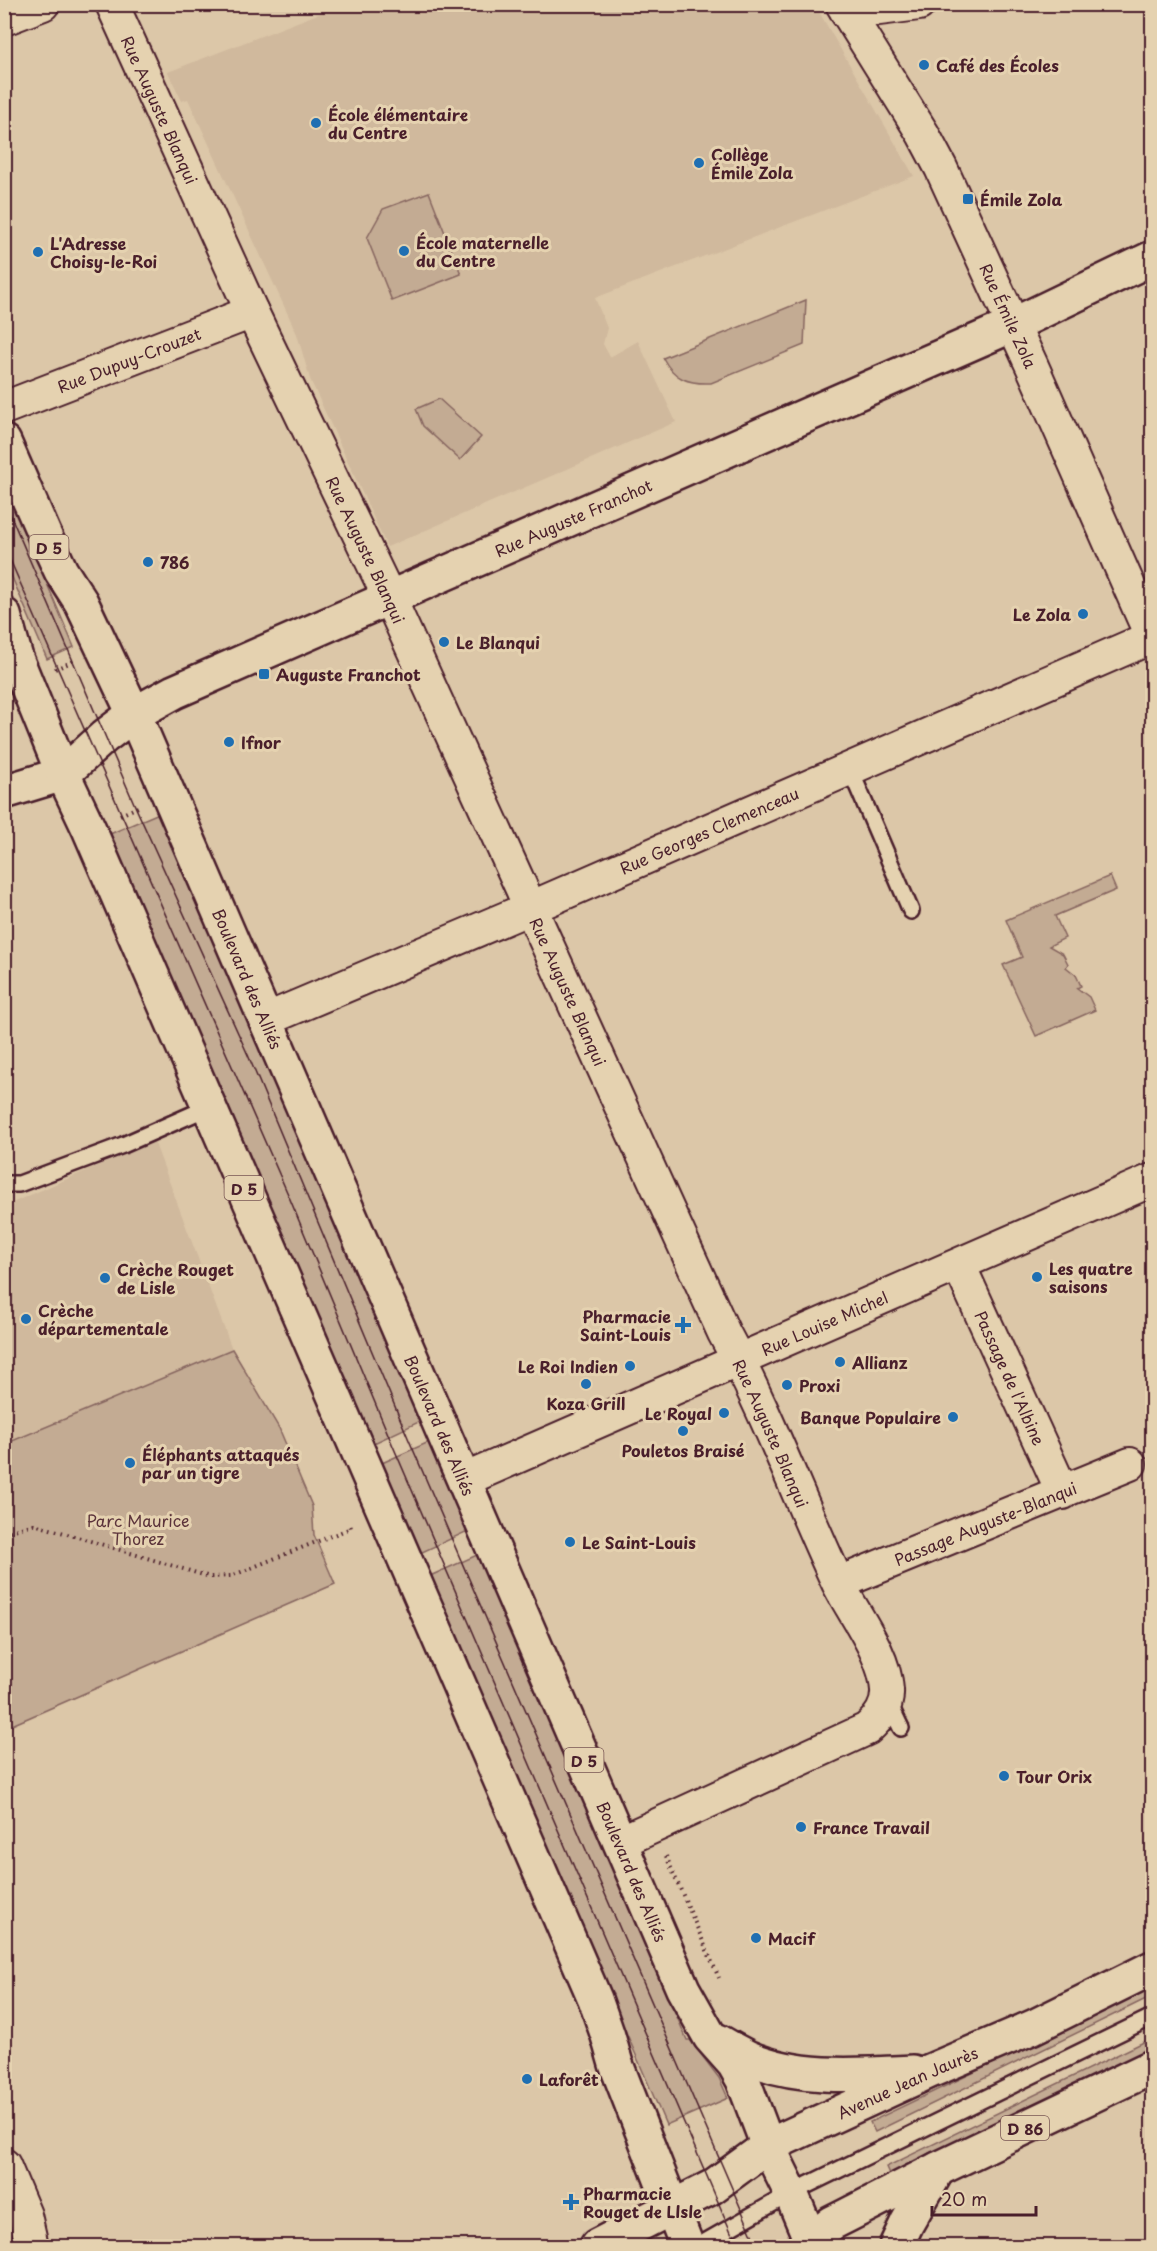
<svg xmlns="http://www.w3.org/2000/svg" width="1157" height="2251" viewBox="0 0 1157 2251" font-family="'Playpen Sans',sans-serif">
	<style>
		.built { fill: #d0b99d }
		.green { fill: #c3ab93; stroke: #86655f; stroke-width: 1.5 }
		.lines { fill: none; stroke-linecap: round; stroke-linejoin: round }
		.lane-casing { stroke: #4a1f2b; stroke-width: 20 }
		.street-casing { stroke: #4a1f2b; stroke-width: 36 }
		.secondary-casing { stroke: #4a1f2b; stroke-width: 38 }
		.primary-casing { stroke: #4a1f2b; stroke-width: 38 }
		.path { stroke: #4a1f2b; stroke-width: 4; stroke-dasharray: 1.5 4.5; stroke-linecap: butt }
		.lane { stroke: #e5d2b0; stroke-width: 15 }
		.street { stroke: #e5d2b0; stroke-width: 32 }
		.secondary { stroke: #e5d2b0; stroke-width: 33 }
		.primary { stroke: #e5d2b0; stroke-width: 33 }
		.tram { stroke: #4a1f2b; stroke-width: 1.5 }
		.poi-dot { fill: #1f6fb2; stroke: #e5d2b0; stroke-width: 2 }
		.labels { text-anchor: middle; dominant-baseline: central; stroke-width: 6; stroke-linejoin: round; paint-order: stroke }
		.shield { fill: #e5d2b0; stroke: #785553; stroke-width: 1.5 }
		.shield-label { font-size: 15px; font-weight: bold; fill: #4a1f2b }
		.poi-label { font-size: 16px; font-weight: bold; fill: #4a1f2b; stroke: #e5d2b0; text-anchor: start }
		.street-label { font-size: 16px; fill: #4a1f2b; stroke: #e5d2b0 }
		.park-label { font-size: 16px; fill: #5c343b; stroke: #e5d2b0 }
	</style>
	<rect width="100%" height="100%" fill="#dcc7a8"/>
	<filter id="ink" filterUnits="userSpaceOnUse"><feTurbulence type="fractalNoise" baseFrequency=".0167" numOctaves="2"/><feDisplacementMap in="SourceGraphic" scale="12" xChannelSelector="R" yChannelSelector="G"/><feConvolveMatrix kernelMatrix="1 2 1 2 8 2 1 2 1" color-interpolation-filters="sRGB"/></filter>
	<g filter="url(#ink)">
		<!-- built -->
		<g class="built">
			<path d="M 341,5 L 815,5 L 914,176 L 595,298 L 607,328 L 603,344 L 610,357 L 638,341 L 676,422 L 387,547 L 310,379 L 297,334 L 188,99 L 182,101 L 168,72 Z"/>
			<path d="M 154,1141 L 232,1349 L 5,1444 L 5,1206 Z"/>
		</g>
		<!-- green -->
		<g class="green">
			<path d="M 429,192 L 461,274 L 392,301 L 367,238 L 383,209 Z"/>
			<path d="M 806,300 L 804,345 L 711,383 C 688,384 674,379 663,358 Z"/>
			<path d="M 439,399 L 481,437 L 460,460 L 423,426 L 416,409 Z"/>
			<path d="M 5,485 L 74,647 L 47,659 L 5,561 Z"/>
			<path d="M 159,813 L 421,1421 L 372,1444 L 110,834 Z"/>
			<path d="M 1110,876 L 1116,890 L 1055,916 L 1065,938 L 1049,946 L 1063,954 L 1068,964 L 1066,967 L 1076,975 L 1081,986 L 1077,988 L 1089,997 L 1095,1010 L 1036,1036 L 1003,965 L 1022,957 L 1006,920 Z"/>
			<path d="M 232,1349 L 279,1428 L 312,1506 L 314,1535 L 335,1584 L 5,1728 L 5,1444 Z"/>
			<path d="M 429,1442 L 468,1531 L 420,1553 L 382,1463 Z"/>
			<path d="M 477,1555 L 687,2040 L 690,2040 L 719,2078 L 728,2098 L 666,2125 L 430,1576 Z"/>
			<path d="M 1152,1987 L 1152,1996 L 875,2132 L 870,2122 Z"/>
			<path d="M 1152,2038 L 1152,2049 L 890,2176 L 886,2167 Z"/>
		</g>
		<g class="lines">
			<defs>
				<g id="lane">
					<path d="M 850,769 L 911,911"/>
					<path d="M 4,1184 L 19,1184 L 123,1145 L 209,1107"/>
					<path d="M 888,1701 L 901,1728"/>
					<path d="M 698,2246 L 791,2193 L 1152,2017"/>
				</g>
				<g id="street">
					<path id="s1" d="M 112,4 L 252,312 L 389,597 L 724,1333 C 768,1414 799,1500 838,1583 C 854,1615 885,1654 887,1690 C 888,1707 879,1718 867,1729 L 620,1842"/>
					<path id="s2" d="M 842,4 L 923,134 L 941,168 L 1032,366 L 1152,638"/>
					<path d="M 847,13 L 919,4"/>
					<path d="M 4,19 L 43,4"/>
					<path id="s3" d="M 4,408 L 252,312"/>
					<path id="s4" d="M 265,1020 L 530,908 L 1152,637"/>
					<path id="s5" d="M 959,1265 L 1063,1493"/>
					<path id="s6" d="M 464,1480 L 1152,1180"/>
					<path id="s7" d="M 839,1583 L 1130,1464"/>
					<path d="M 4,2165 L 25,2215 L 32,2246"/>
				</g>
				<g id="secondary">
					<path id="s8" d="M 4,792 L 63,774 L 105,736 L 134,714 L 174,692 L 1013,325 L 1152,258"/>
				</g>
				<g id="primary">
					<path id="s9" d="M 4,442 L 48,543 L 61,571 L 81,602 L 134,714 L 683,1989 L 710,2037 L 734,2064 L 743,2080 L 768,2146 L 791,2193 L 813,2246"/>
					<path d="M 4,615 L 16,658 L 63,774 L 89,829 L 595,1999 L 608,2036 L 616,2064 L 687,2246"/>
					<path d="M 718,2041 C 728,2047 737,2052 747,2057 C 798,2080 859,2075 913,2072"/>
					<path id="s10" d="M 597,2246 L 712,2187 L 768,2146 L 930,2071 L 1033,2027 L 1152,1968"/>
					<path d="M 804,2246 L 832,2223 L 844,2217 L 938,2169 L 1152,2067"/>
					<path d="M 896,2246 L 907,2223 L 938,2169"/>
				</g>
			</defs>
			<!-- lane casing -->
			<use href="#lane" class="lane-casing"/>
			<!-- street casing -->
			<use href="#street" class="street-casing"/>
			<!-- secondary casing -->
			<use href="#secondary" class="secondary-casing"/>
			<!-- primary casing -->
			<use href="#primary" class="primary-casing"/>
			<!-- path -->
			<g class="path">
				<path d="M 55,669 L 74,661"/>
				<path d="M 120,815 L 138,807"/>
				<path d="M 4,1533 L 34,1524 L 210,1577 L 231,1576 L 351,1528 L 350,1524"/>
				<path d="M 666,1856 L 719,1978"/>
			</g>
			<!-- lane -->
			<use href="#lane" class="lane"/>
			<!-- street -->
			<use href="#street" class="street"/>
			<!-- secondary -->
			<use href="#secondary" class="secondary"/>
			<!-- primary -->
			<use href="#primary" class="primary"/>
			<!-- tram -->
			<g class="tram">
				<path d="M 4,500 L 136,808 L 248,1055 L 409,1440 L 757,2246"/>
				<path d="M 4,546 L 287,1192 L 393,1446 L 737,2246"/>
			</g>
		</g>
	</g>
	<!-- markers -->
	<g class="poi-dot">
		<circle cx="924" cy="65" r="6"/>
		<circle cx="316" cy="123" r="6"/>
		<circle cx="699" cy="163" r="6"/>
		<rect x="962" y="193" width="12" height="12" rx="3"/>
		<circle cx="404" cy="251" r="6"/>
		<circle cx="38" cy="252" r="6"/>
		<circle cx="148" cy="562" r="6"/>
		<circle cx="1083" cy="614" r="6"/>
		<circle cx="444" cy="642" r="6"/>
		<rect x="258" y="668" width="12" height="12" rx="3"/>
		<circle cx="229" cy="742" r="6"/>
		<circle cx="1037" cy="1277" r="6"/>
		<circle cx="105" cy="1278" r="6"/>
		<circle cx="26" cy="1319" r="6"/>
		<path d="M680 1316h6v6h6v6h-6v6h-6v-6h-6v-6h6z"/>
		<circle cx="840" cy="1362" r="6"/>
		<circle cx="630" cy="1366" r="6"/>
		<circle cx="586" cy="1384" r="6"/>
		<circle cx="787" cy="1385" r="6"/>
		<circle cx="724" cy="1413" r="6"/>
		<circle cx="953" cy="1417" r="6"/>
		<circle cx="683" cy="1431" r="6"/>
		<circle cx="130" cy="1463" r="6"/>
		<circle cx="570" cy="1542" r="6"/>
		<circle cx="1004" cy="1776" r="6"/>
		<circle cx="801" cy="1827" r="6"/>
		<circle cx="756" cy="1938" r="6"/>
		<circle cx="527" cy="2079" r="6"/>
		<path d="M568 2193h6v6h6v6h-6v6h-6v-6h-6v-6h6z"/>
	</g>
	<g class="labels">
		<!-- shield labels -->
		<g class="shield">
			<rect x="29.5" y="535" width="39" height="24" rx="4.5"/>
			<rect x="224.5" y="1176" width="39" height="24" rx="4.5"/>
			<rect x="564.5" y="1748" width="39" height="24" rx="4.5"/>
			<rect x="1001" y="2116" width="48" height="24" rx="4.5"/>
		</g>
		<g class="shield-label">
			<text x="49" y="547">D 5</text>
			<text x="244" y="1188">D 5</text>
			<text x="584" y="1760">D 5</text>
			<text x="1025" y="2128">D 86</text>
		</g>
		<!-- poi labels -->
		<g class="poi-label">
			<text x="936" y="65">Café des Écoles</text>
			<text x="328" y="114">École élémentaire<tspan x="328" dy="18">du Centre</tspan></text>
			<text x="711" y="154">Collège<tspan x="711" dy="18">Émile Zola</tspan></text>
			<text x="980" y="199">Émile Zola</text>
			<text x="416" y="242">École maternelle<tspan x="416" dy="18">du Centre</tspan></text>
			<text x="50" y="243">L'Adresse<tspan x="50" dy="18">Choisy-le-Roi</tspan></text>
			<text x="160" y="562">786</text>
			<text x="1071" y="614" text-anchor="end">Le Zola</text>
			<text x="456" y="642">Le Blanqui</text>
			<text x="276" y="674">Auguste Franchot</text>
			<text x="241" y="742">Ifnor</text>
			<text x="1049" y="1268">Les quatre<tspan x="1049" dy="18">saisons</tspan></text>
			<text x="117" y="1269">Crèche Rouget<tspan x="117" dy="18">de Lisle</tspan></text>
			<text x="38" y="1310">Crèche<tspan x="38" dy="18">départementale</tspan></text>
			<text x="671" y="1316" text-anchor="end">Pharmacie<tspan x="671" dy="18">Saint-Louis</tspan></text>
			<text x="852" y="1362">Allianz</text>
			<text x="618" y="1366" text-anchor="end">Le Roi Indien</text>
			<text x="799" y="1385">Proxi</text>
			<text x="586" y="1403" text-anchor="middle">Koza Grill</text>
			<text x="712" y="1413" text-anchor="end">Le Royal</text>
			<text x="941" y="1417" text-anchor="end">Banque Populaire</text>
			<text x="683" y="1450" text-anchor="middle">Pouletos Braisé</text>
			<text x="142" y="1454">Éléphants attaqués<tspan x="142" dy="18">par un tigre</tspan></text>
			<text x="582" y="1542">Le Saint-Louis</text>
			<text x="1016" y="1776">Tour Orix</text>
			<text x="813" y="1827">France Travail</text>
			<text x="768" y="1938">Macif</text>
			<text x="539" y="2079">Laforêt</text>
			<text x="583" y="2193">Pharmacie<tspan x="583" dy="18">Rouget de LIsle</tspan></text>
		</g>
		<!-- street labels -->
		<g class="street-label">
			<text stroke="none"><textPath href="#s1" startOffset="116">Rue Auguste Blanqui</textPath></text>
			<text stroke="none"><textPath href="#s2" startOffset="354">Rue Émile Zola</textPath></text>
			<text stroke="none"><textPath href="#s3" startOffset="134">Rue Dupuy-Crouzet</textPath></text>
			<text stroke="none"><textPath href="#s8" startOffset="636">Rue Auguste Franchot</textPath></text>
			<text stroke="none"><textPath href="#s1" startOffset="602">Rue Auguste Blanqui</textPath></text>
			<text stroke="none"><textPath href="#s4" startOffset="483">Rue Georges Clemenceau</textPath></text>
			<text stroke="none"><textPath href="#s9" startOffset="590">Boulevard des Alliés</textPath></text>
			<text stroke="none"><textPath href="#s1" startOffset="1088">Rue Auguste Blanqui</textPath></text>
			<text stroke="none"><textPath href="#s6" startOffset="393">Rue Louise Michel</textPath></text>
			<text stroke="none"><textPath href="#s5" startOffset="124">Passage de l'Albine</textPath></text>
			<text stroke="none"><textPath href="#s9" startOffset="1076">Boulevard des Alliés</textPath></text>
			<text stroke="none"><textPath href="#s1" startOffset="1574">Rue Auguste Blanqui</textPath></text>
			<text stroke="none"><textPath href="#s7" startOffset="158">Passage Auguste-Blanqui</textPath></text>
			<text stroke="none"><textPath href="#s9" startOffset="1562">Boulevard des Alliés</textPath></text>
			<text stroke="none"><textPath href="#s10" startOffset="352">Avenue Jean Jaurès</textPath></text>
		</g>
		<!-- park labels -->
		<g class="park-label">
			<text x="138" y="1520">Parc Maurice<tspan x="138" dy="18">Thorez</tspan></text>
		</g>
	</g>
	<!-- margin -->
	<rect width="1157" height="2251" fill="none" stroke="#e5d2b0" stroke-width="24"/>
	<rect x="12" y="12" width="1133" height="2227" fill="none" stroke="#4a1f2b" stroke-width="2" filter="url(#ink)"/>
	<!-- scale -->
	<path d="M932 2206v9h104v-9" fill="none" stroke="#4a1f2b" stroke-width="3"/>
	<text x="941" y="2206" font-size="18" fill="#4a1f2b" stroke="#e5d2b0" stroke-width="4.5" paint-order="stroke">20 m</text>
</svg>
